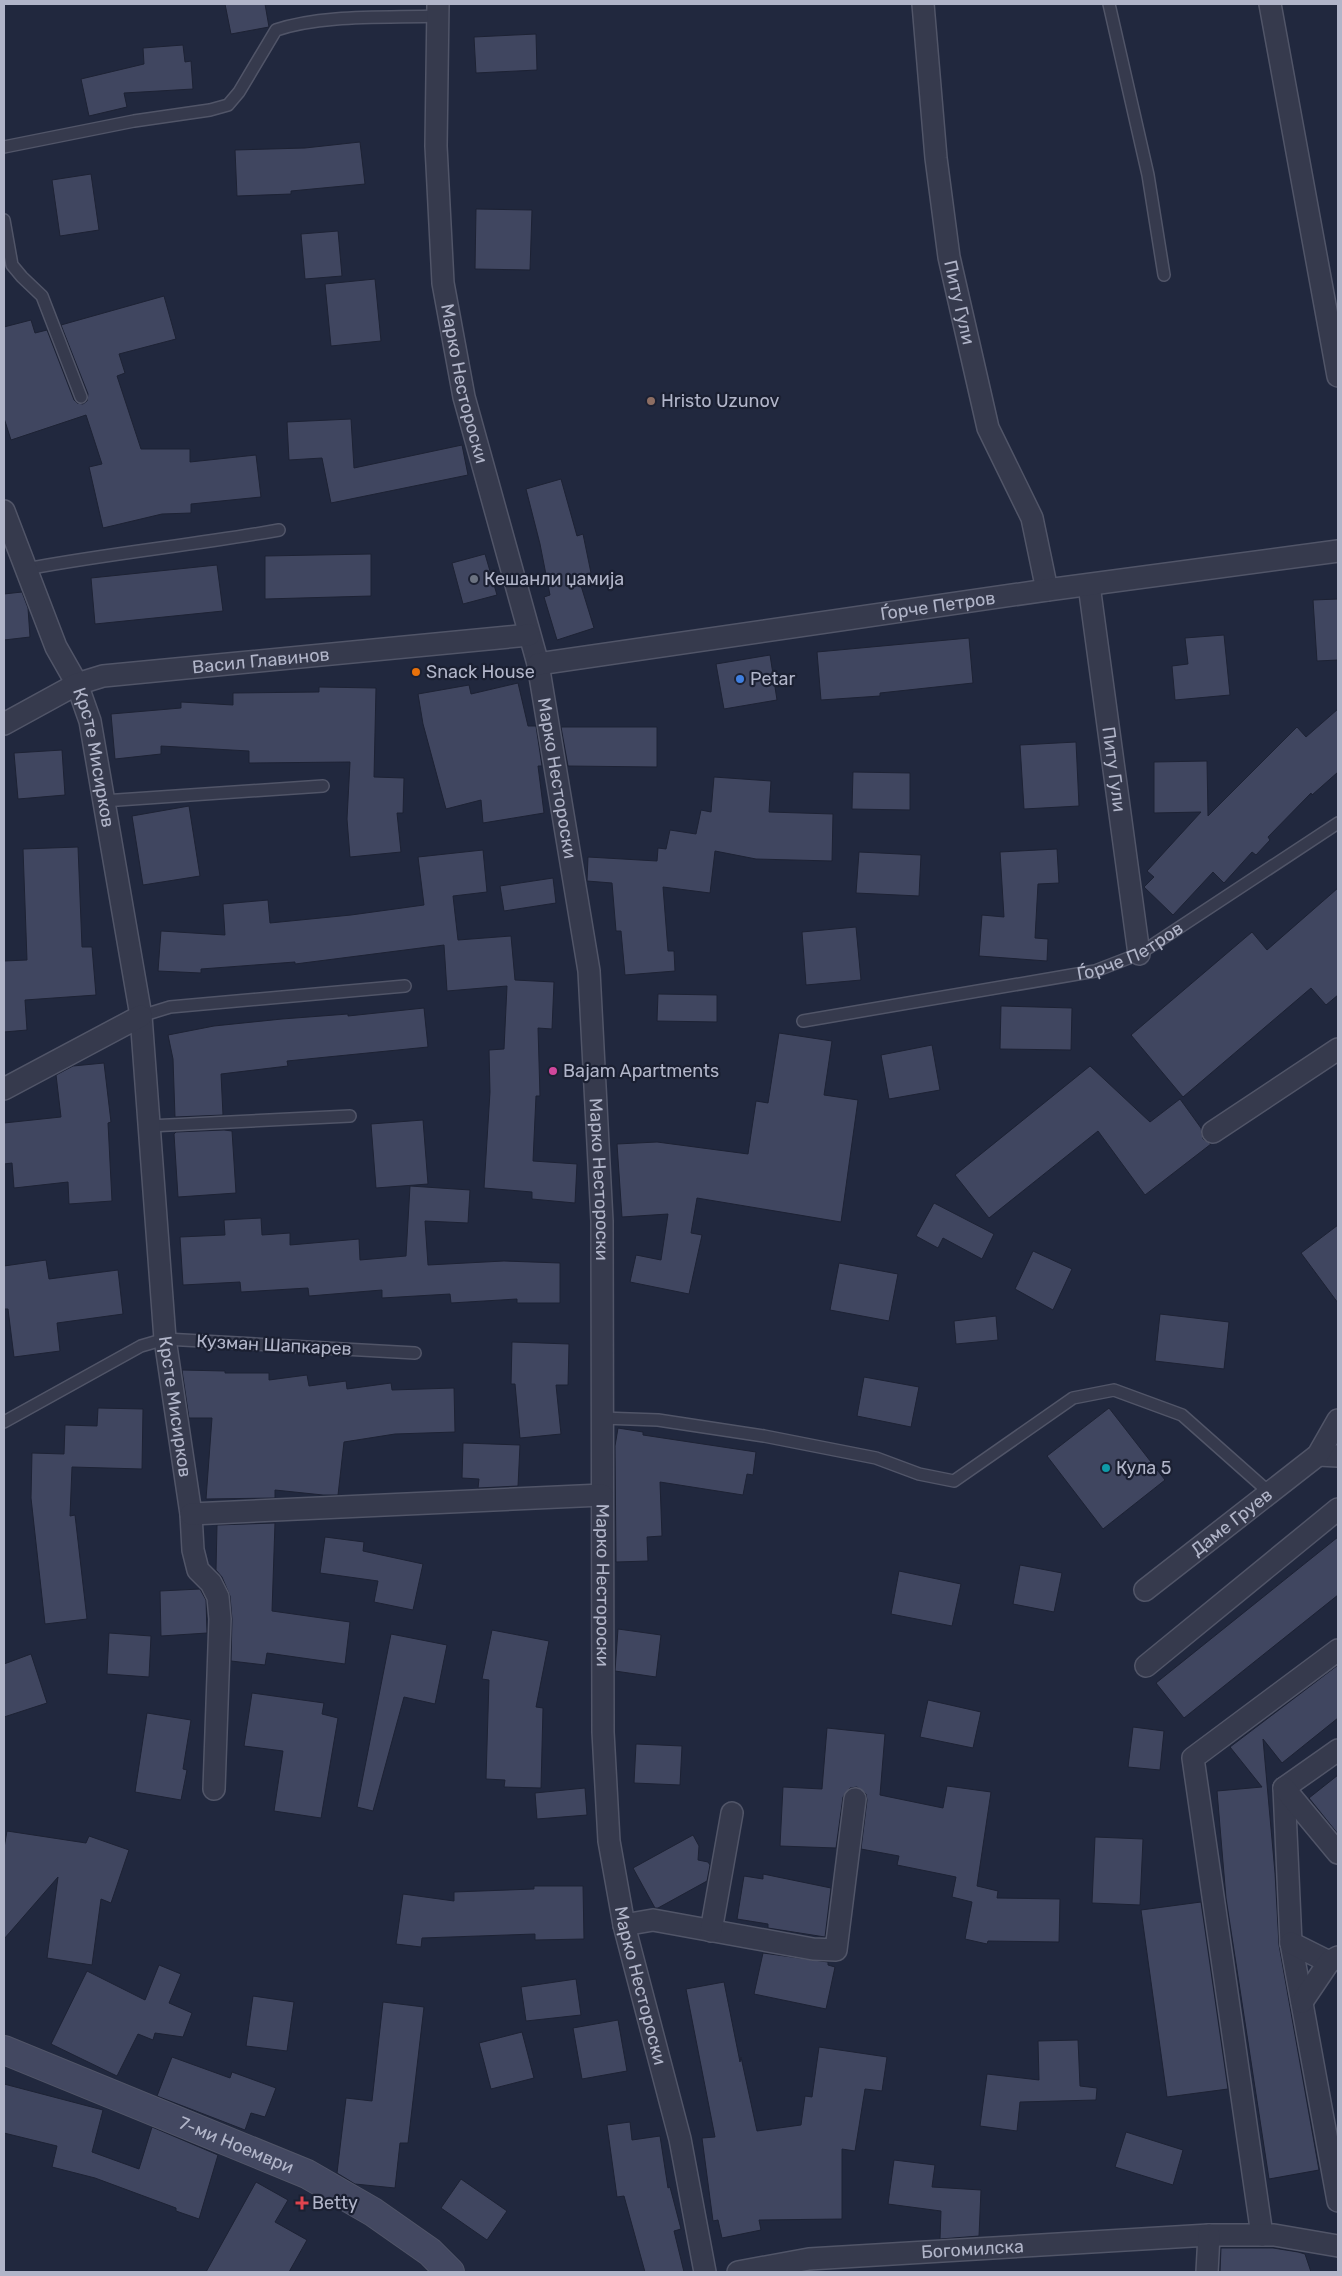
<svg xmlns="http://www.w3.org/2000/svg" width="1342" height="2276" viewBox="0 0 1342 2276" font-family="Rubik,sans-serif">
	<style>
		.building { fill: #404660; stroke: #1d2234 }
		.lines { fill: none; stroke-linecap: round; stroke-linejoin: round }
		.lane-casing { stroke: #515568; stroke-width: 14 }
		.street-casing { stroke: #515568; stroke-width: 24 }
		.secondary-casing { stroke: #515568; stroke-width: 30 }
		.lane { stroke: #363a4d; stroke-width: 11 }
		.street { stroke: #363a4d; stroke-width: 21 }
		.secondary { stroke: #434861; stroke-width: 28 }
		.education-dot { fill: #8d6e63; stroke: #1b2032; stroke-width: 2 }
		.worship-dot { fill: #6b7280; stroke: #1b2032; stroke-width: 2 }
		.food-dot { fill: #e8710a; stroke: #1b2032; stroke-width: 2 }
		.shop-dot { fill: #3f7fe0; stroke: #1b2032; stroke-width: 2 }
		.hotel-dot { fill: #d1479c; stroke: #1b2032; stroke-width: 2 }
		.culture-dot { fill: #0f9aa8; stroke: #1b2032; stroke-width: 2 }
		.health-dot { fill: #e0444e; stroke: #1b2032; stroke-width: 2 }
		.labels { text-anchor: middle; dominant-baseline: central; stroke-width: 4.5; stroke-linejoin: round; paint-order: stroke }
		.street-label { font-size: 18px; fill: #b1b5c9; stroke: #1b2032 }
		.poi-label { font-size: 18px; fill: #b1b5c9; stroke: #1b2032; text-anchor: start }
	</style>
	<rect width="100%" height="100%" fill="#21283e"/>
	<!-- building -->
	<g class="building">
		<path d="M 225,4 L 265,4 L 269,27 L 231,34 Z"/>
		<path d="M 536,34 L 537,70 L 476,73 L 474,37 Z"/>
		<path d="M 183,45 L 185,62 L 191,61 L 193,89 L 124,93 L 127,107 L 89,116 L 81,79 L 144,64 L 143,48 Z"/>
		<path d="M 360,142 L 365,184 L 291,191 L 291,194 L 237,196 L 235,150 L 305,148 Z"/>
		<path d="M 91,174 L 99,230 L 60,236 L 52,180 Z"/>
		<path d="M 476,209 L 532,210 L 530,270 L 475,269 Z"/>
		<path d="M 338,231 L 342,276 L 305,279 L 301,234 Z"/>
		<path d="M 375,279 L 381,341 L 331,346 L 325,284 Z"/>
		<path d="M 164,296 L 176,339 L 119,354 L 125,373 L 117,376 L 141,449 L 190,449 L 190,462 L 256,455 L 261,497 L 191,504 L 191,513 L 162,514 L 103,528 L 89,467 L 102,464 L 86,415 L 11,440 L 4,418 L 4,327 L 31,320 L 35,333 L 47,330 L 74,400 L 77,403 L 83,404 L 87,401 L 88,394 L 61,325 Z"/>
		<path d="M 351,419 L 354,468 L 462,445 L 468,475 L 331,503 L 322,458 L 289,460 L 287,422 Z"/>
		<path d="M 561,479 L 577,536 L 583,534 L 591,573 L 578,576 L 594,628 L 557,640 L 544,597 L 550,595 L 540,544 L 526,489 Z"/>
		<path d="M 371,554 L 371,596 L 265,599 L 265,556 Z"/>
		<path d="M 485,554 L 497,595 L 463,604 L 452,563 Z"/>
		<path d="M 217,565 L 223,611 L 95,624 L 91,578 Z"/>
		<path d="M 22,592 L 28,608 L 30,637 L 4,640 L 4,594 Z"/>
		<path d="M 1338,599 L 1338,660 L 1317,661 L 1313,600 Z"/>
		<path d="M 1224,635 L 1230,695 L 1175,700 L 1172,666 L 1188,664 L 1185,638 Z"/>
		<path d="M 969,638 L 973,683 L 880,693 L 880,696 L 821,700 L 817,652 Z"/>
		<path d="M 770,655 L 777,700 L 724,709 L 716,664 Z"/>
		<path d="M 518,683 L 528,726 L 536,726 L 542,766 L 538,766 L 544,813 L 483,823 L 481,800 L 446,809 L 423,724 L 418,694 L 469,685 L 471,694 Z"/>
		<path d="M 319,687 L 376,688 L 374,777 L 404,778 L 403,813 L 397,813 L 401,852 L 350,857 L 347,819 L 350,762 L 249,763 L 249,751 L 161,746 L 161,754 L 115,759 L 111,714 L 181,708 L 181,702 L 233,705 L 233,693 L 319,692 Z"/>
		<path d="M 1338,709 L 1338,772 L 1312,795 L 1311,793 L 1268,837 L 1270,840 L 1256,855 L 1252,852 L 1224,883 L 1213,872 L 1173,915 L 1144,887 L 1154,877 L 1147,871 L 1201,812 L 1154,813 L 1154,762 L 1207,761 L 1208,816 L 1297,727 L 1306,737 Z"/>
		<path d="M 561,727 L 657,727 L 657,767 L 568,766 Z"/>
		<path d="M 1076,742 L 1079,806 L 1024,809 L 1020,745 Z"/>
		<path d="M 62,750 L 65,795 L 18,799 L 14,753 Z"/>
		<path d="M 853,772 L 910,773 L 910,810 L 852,809 Z"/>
		<path d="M 714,777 L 771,781 L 769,812 L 833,814 L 832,861 L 756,859 L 715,851 L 710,893 L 663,887 L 668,951 L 674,951 L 675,971 L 625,975 L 621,931 L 616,931 L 612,883 L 587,881 L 588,857 L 657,861 L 658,848 L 666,849 L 670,830 L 696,834 L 701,810 L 711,812 Z"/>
		<path d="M 189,806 L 200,876 L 143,885 L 132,816 Z"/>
		<path d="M 78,847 L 82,947 L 92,947 L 96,995 L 25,1000 L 27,1030 L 4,1032 L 4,961 L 27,960 L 23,849 Z"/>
		<path d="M 1057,849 L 1059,883 L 1038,884 L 1035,938 L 1048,939 L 1047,961 L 979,956 L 982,915 L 1004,917 L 1000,852 Z"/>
		<path d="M 483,850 L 487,892 L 453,896 L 458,940 L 511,936 L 515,980 L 554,982 L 552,1029 L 538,1028 L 540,1096 L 536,1096 L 533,1161 L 577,1164 L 575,1203 L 532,1199 L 532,1192 L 484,1188 L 490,1092 L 489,1050 L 504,1049 L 507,986 L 447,991 L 444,945 L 295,964 L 295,962 L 201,969 L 201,973 L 158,971 L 161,931 L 225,935 L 223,904 L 268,900 L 270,923 L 351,915 L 424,905 L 418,857 Z"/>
		<path d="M 859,852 L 921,855 L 919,896 L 856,893 Z"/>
		<path d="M 553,878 L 556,903 L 504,911 L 500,886 Z"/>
		<path d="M 1338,888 L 1338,995 L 1326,1005 L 1311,988 L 1183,1097 L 1131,1035 L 1252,932 L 1267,950 Z"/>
		<path d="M 856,927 L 861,980 L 806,985 L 802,932 Z"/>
		<path d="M 658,994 L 717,995 L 717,1022 L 657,1021 Z"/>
		<path d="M 1001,1006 L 1072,1008 L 1071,1050 L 1000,1049 Z"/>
		<path d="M 424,1008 L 428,1047 L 287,1061 L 288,1066 L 221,1074 L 223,1115 L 175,1117 L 173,1059 L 168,1035 L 214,1026 L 282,1019 L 348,1014 L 348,1016 Z"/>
		<path d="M 779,1033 L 832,1041 L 824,1095 L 858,1100 L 841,1222 L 697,1198 L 691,1233 L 702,1235 L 689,1294 L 630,1282 L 636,1255 L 661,1260 L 668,1214 L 622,1217 L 617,1144 L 657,1142 L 748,1154 L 756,1101 L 768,1103 Z"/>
		<path d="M 932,1045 L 940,1090 L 889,1099 L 881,1055 Z"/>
		<path d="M 104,1063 L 111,1122 L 108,1123 L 112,1201 L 69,1204 L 68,1182 L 14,1188 L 12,1163 L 4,1164 L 4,1123 L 61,1117 L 56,1075 L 73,1066 Z"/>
		<path d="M 1090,1066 L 1150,1122 L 1180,1099 L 1201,1128 L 1203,1139 L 1211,1144 L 1145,1195 L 1098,1131 L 989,1218 L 955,1175 Z"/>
		<path d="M 423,1120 L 428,1184 L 376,1188 L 371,1124 Z"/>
		<path d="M 224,1130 L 232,1131 L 236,1193 L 178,1197 L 174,1134 L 176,1132 Z"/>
		<path d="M 410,1186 L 470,1190 L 468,1223 L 425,1221 L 428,1265 L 504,1261 L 560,1263 L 560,1303 L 517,1303 L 517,1299 L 451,1303 L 450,1294 L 382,1298 L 382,1290 L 309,1296 L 308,1288 L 241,1292 L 240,1282 L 183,1285 L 180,1237 L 225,1235 L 224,1220 L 261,1218 L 262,1235 L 290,1233 L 290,1245 L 359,1239 L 360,1260 L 406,1256 Z"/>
		<path d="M 934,1203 L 994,1234 L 982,1259 L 943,1238 L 938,1248 L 916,1236 Z"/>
		<path d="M 1338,1225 L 1338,1303 L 1301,1253 Z"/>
		<path d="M 1033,1251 L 1072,1269 L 1053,1310 L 1015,1289 Z"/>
		<path d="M 46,1260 L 49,1279 L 118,1270 L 123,1314 L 57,1323 L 60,1351 L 14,1357 L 8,1309 L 4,1309 L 4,1266 Z"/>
		<path d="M 839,1263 L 898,1274 L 889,1321 L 830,1310 Z"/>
		<path d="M 1160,1314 L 1229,1322 L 1224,1369 L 1155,1361 Z"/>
		<path d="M 996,1316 L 998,1340 L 956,1344 L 954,1321 Z"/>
		<path d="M 512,1342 L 569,1344 L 568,1385 L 556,1385 L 561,1434 L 520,1438 L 515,1384 L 511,1384 Z"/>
		<path d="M 182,1370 L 225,1371 L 225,1373 L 269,1373 L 269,1380 L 307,1375 L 309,1386 L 346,1381 L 347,1389 L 391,1383 L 392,1390 L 454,1388 L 455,1432 L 395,1434 L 344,1442 L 338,1495 L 323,1495 L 275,1490 L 275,1498 L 206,1499 L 212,1418 L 189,1418 Z"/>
		<path d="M 864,1377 L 919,1387 L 911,1427 L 857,1416 Z"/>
		<path d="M 98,1408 L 143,1409 L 142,1469 L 72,1467 L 70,1516 L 75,1515 L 87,1619 L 45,1624 L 31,1498 L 32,1453 L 64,1454 L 65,1425 L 97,1426 Z"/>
		<path d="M 1109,1408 L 1165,1480 L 1103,1529 L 1047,1456 Z"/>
		<path d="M 618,1428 L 643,1432 L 643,1435 L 756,1452 L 753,1475 L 747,1474 L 743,1495 L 660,1482 L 662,1536 L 647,1537 L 648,1561 L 616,1562 L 615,1446 Z"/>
		<path d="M 463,1443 L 520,1445 L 518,1486 L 478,1488 L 479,1479 L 462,1478 Z"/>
		<path d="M 275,1523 L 272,1611 L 350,1622 L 345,1664 L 267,1653 L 265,1665 L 231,1661 L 232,1619 L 230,1596 L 222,1577 L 216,1570 L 217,1525 Z"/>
		<path d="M 325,1537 L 364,1542 L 363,1551 L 423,1564 L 413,1610 L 374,1602 L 378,1581 L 320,1573 Z"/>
		<path d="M 1338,1537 L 1338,1595 L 1184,1718 L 1156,1683 Z"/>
		<path d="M 1020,1565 L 1062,1573 L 1054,1612 L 1013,1604 Z"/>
		<path d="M 899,1571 L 961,1584 L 952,1626 L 891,1614 Z"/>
		<path d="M 200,1589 L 206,1600 L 207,1633 L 161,1636 L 160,1591 Z"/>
		<path d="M 618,1629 L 661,1635 L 656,1677 L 615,1671 Z"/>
		<path d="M 492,1630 L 549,1641 L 536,1707 L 543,1708 L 541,1788 L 504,1787 L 505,1780 L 486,1779 L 489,1680 L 482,1679 Z"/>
		<path d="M 109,1633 L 151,1636 L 149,1677 L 107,1674 Z"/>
		<path d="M 391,1634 L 447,1645 L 435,1704 L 404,1697 L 373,1811 L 357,1807 Z"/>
		<path d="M 31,1654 L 47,1703 L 4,1717 L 4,1664 Z"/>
		<path d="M 1338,1665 L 1338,1718 L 1282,1763 L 1263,1739 L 1275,1873 L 1279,1945 L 1319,2170 L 1269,2179 L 1226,1898 L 1217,1791 L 1262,1787 L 1230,1747 Z"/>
		<path d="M 252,1693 L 324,1703 L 322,1714 L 338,1718 L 321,1818 L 274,1811 L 283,1751 L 244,1746 Z"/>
		<path d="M 928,1700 L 981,1712 L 973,1748 L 920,1737 Z"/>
		<path d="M 147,1713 L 191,1720 L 183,1769 L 187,1770 L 181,1800 L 135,1792 Z"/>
		<path d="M 1133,1727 L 1164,1731 L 1160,1770 L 1128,1767 Z"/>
		<path d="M 827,1728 L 885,1734 L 880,1795 L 943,1808 L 947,1786 L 991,1792 L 977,1886 L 998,1891 L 997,1898 L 1060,1899 L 1059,1942 L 988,1941 L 987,1944 L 965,1939 L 972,1902 L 952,1897 L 956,1877 L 897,1865 L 899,1856 L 861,1849 L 867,1800 L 866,1794 L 857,1787 L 850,1788 L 843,1797 L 836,1848 L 780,1846 L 783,1787 L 822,1789 Z"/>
		<path d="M 636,1744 L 682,1746 L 680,1785 L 634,1783 Z"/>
		<path d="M 1338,1775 L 1338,1834 L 1309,1798 Z"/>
		<path d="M 585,1788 L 587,1815 L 537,1819 L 535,1793 Z"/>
		<path d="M 7,1831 L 86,1843 L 89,1836 L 129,1850 L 111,1903 L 101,1899 L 92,1965 L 47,1958 L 58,1877 L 4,1939 L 4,1848 Z"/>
		<path d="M 693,1835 L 699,1846 L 698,1860 L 708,1862 L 710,1865 L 707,1881 L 658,1908 L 655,1908 L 633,1868 Z"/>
		<path d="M 1095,1837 L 1143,1839 L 1140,1905 L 1092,1903 Z"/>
		<path d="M 763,1874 L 831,1888 L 825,1937 L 768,1928 L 768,1924 L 737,1919 L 744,1876 L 763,1879 Z"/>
		<path d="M 534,1886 L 583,1886 L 584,1939 L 535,1940 L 535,1934 L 422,1938 L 421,1947 L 396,1944 L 403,1894 L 454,1901 L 454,1892 L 534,1889 Z"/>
		<path d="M 1201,1902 L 1228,2089 L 1167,2097 L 1141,1910 Z"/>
		<path d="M 763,1953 L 828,1962 L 828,1965 L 835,1967 L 826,2009 L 754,1994 Z"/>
		<path d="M 159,1965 L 181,1974 L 169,2003 L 192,2013 L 183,2037 L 155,2033 L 153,2040 L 138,2034 L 117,2076 L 51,2044 L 87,1971 L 145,2000 Z"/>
		<path d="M 576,1979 L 581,2015 L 526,2021 L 521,1987 Z"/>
		<path d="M 724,1982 L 740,2062 L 741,2057 L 757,2131 L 801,2125 L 805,2096 L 812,2097 L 819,2047 L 887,2057 L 882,2091 L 865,2089 L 855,2151 L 842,2149 L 842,2219 L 759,2220 L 761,2230 L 722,2238 L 718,2220 L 713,2221 L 702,2138 L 715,2137 L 686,1989 Z"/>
		<path d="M 253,1996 L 294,2002 L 287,2051 L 246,2046 Z"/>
		<path d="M 383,2002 L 424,2007 L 408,2143 L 400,2143 L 395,2188 L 355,2184 L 337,2173 L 346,2098 L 372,2101 Z"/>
		<path d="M 618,2020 L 627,2071 L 582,2079 L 573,2028 Z"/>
		<path d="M 522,2032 L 534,2078 L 491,2089 L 479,2043 Z"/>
		<path d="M 1078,2040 L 1080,2086 L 1097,2088 L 1096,2100 L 1020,2102 L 1017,2131 L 980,2126 L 987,2074 L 1039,2080 L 1038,2041 Z"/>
		<path d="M 172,2057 L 230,2078 L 232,2072 L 276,2088 L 265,2117 L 251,2113 L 245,2130 L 157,2096 Z"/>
		<path d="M 4,2084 L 103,2110 L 92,2152 L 139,2169 L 152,2127 L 218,2155 L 199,2219 L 176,2211 L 176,2208 L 95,2178 L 52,2167 L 57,2146 L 4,2133 Z"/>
		<path d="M 630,2122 L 632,2140 L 660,2136 L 668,2188 L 670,2187 L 681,2229 L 674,2231 L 684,2272 L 645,2272 L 624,2196 L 617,2197 L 607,2125 Z"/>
		<path d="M 1126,2132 L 1183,2150 L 1173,2185 L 1115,2167 Z"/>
		<path d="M 894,2160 L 935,2165 L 932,2187 L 981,2190 L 979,2236 L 940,2239 L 941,2211 L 888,2204 Z"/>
		<path d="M 461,2179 L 507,2211 L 487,2240 L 441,2208 Z"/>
		<path d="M 256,2182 L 288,2200 L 275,2222 L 307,2240 L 289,2272 L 206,2272 Z"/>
		<path d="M 1221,2248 L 1273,2248 L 1298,2252 L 1305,2254 L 1311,2272 L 1220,2272 Z"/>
	</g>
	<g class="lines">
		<defs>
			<g id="lane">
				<path d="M 1109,4 L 1148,175 L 1164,275"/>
				<path d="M 4,147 L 134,121 L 210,110 L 228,105 L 239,92 L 276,30 C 323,14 388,18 438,16"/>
				<path d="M 4,220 L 12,265 L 22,277 L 42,296 L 81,397"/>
				<path d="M 26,569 C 110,553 195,545 279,530"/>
				<path d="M 103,801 L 323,786"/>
				<path d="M 141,1016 L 170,1007 L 405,986"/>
				<path id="s1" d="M 803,1021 L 1095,971 L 1139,954 L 1338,823"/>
				<path d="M 149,1126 L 350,1116"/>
				<path d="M 602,1418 L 658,1420 L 764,1436 L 876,1458 L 919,1474 L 954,1481 L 1073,1398 L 1114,1390 L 1182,1415 L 1270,1493"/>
				<path d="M 4,1422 L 141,1346 L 165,1339 L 415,1353"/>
			</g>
			<g id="street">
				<path id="s2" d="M 438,4 L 436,146 L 443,283 L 464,397 L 538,664 L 589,971 L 602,1221 L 603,1732 L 609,1841 L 624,1925 L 680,2139 L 705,2272"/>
				<path id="s3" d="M 923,4 L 936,158 L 949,257 L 988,428 L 1032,518 L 1047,590"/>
				<path d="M 1270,4 L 1338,376"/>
				<path id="s4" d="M 4,511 L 56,647 L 77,684 L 90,721 L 141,1016 L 165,1339 L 191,1514 L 193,1550 L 198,1570 L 211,1583 L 218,1597 L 220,1619 L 214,1789"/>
				<path id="s5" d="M 1089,585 L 1139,954"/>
				<path id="s6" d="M 538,664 L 1047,590 L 1338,551"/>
				<path id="s7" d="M 4,724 L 77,684 L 103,676 L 529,635"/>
				<path d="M 4,1089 L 141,1016"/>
				<path d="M 1213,1132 L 1338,1049"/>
				<path d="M 1318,1455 L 1338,1456"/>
				<path d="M 191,1514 L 602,1495"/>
				<path id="s8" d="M 1145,1590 L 1318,1455 L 1338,1420"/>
				<path d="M 1146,1666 L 1338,1509"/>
				<path d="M 1338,1750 L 1284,1788 L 1291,1943 L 1338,2201"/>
				<path d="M 1284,1788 L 1338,1853"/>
				<path d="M 624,1925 L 653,1920 L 813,1949 L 836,1950 L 855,1799"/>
				<path d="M 711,1931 L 732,1813"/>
				<path d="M 1291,1943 L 1329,1962"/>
				<path d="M 1302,2002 L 1329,1962 L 1338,1957"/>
				<path d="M 1262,2235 L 1193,1758 L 1338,1650"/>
				<path id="s9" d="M 738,2272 L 809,2259 L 1209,2235 L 1274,2235 L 1338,2246"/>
				<path d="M 1207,2272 L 1209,2235"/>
			</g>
			<g id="secondary">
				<path id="s10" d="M 4,2050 L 307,2174 L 373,2212 L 430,2252 L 450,2272"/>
			</g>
		</defs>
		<!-- lane casing -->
		<use href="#lane" class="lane-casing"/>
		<!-- street casing -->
		<use href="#street" class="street-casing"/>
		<!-- secondary casing -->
		<use href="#secondary" class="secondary-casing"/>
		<!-- lane -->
		<use href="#lane" class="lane"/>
		<!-- street -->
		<use href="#street" class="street"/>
		<!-- secondary -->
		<use href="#secondary" class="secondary"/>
	</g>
	<!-- markers -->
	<circle class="education-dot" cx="651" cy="401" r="5"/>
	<circle class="worship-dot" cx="474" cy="579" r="5"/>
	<circle class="food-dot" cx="416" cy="672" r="5"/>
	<circle class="shop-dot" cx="740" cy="679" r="5"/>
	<circle class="hotel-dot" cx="553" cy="1071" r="5"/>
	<circle class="culture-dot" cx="1106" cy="1468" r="5"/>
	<path class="health-dot" d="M299.5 2195.5h5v5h5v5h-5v5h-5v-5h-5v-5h5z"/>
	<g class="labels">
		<!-- street labels -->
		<g class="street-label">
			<text stroke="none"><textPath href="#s3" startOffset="301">Питу Гули</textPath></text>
			<text stroke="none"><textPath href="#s2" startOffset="382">Марко Нестороски</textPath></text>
			<text stroke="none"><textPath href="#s6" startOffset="404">Ѓорче Петров</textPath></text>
			<text stroke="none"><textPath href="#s7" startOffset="269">Васил Главинов</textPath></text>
			<text stroke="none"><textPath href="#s4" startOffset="264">Крсте Мисирков</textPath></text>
			<text stroke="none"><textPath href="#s5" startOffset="186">Питу Гули</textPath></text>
			<text stroke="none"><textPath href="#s2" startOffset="788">Марко Нестороски</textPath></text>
			<text stroke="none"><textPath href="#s1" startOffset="336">Ѓорче Петров</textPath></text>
			<text stroke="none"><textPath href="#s2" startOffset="1192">Марко Нестороски</textPath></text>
			<text transform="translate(274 1345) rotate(3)">Кузман Шапкарев</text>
			<text stroke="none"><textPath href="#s4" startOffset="919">Крсте Мисирков</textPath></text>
			<text stroke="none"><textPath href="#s8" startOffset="110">Даме Груев</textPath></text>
			<text stroke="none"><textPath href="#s2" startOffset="1598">Марко Нестороски</textPath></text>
			<text stroke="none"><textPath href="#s2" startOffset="2002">Марко Нестороски</textPath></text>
			<text stroke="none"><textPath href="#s10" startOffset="251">7-ми Ноември</textPath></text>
			<text stroke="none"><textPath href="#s9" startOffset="236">Богомилска</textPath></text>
		</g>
		<!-- poi labels -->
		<g class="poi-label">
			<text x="661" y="401">Hristo Uzunov</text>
			<text x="484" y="579">Кешанли џамија</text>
			<text x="426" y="672">Snack House</text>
			<text x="750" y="679">Petar</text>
			<text x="563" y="1071">Bajam Apartments</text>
			<text x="1116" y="1468">Кула 5</text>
			<text x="312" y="2203">Betty</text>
		</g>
	</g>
	<!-- border -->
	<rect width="1342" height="2276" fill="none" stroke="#b1b5c9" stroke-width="10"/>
</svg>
